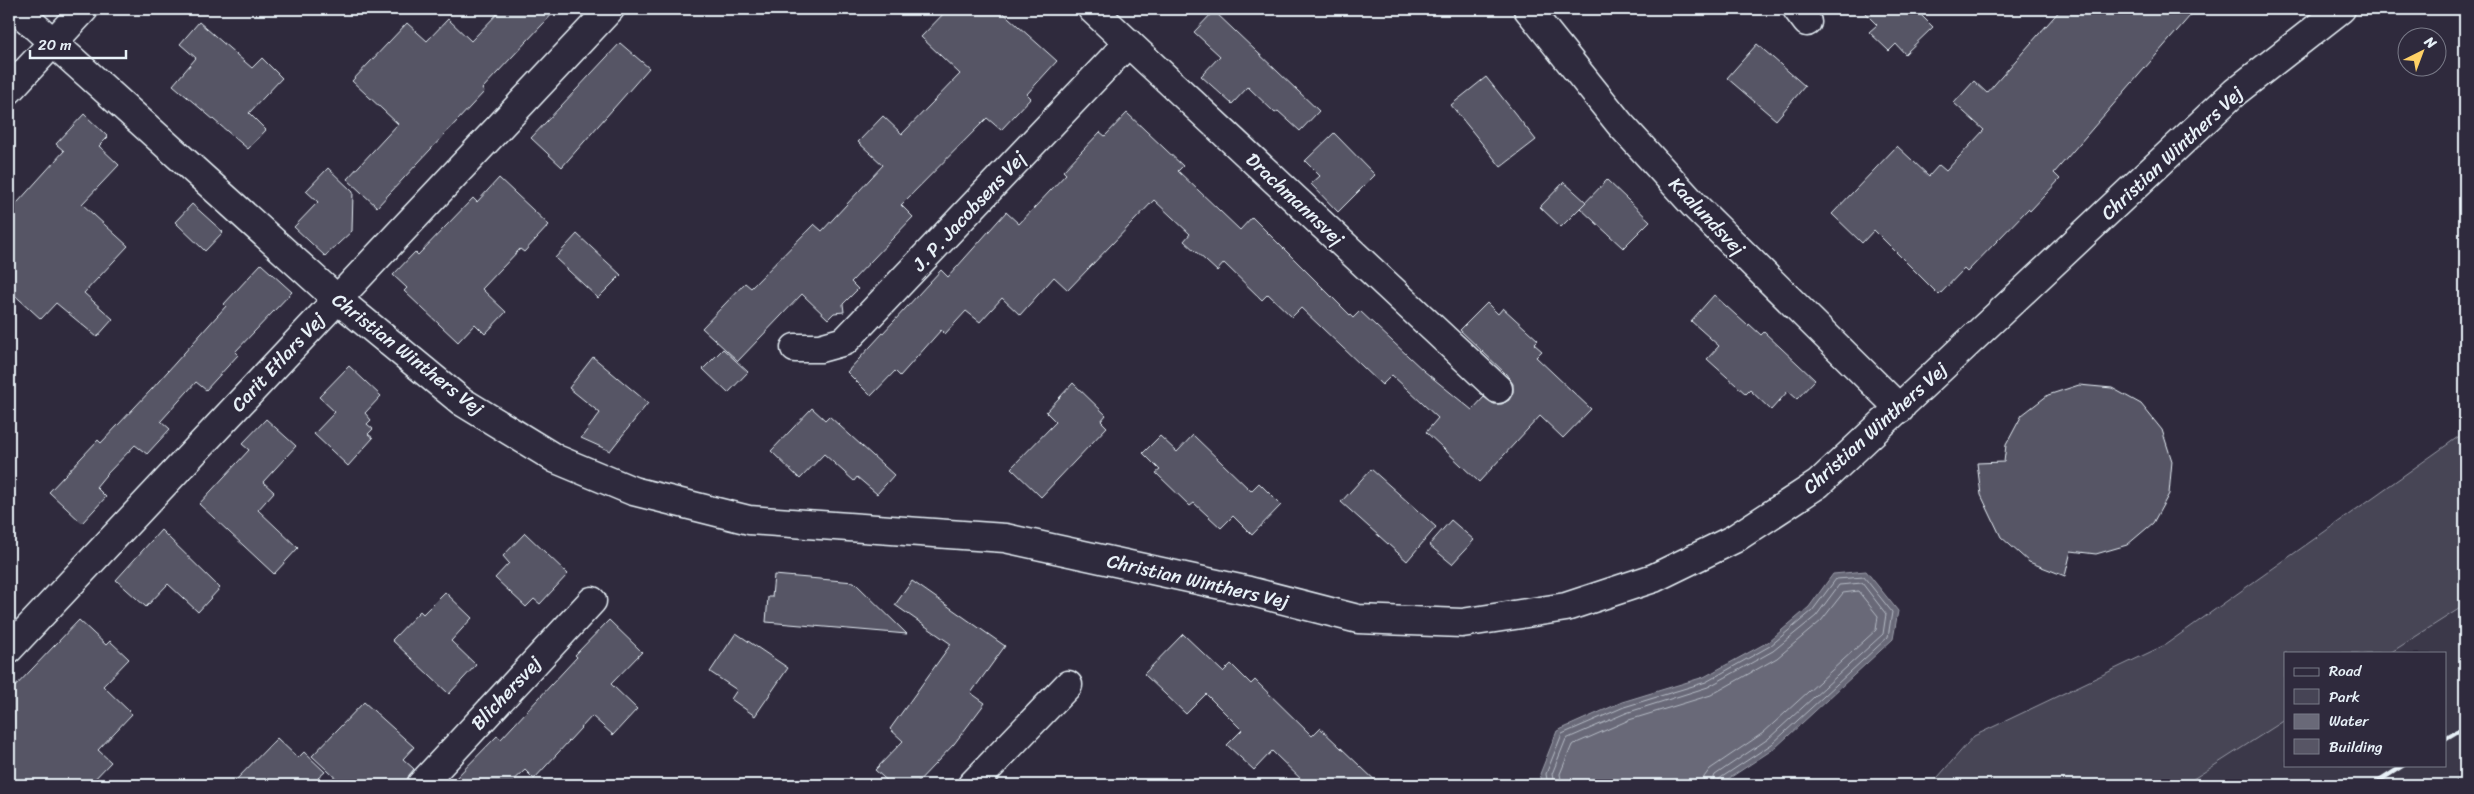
<svg xmlns="http://www.w3.org/2000/svg" width="2474" height="794" viewBox="0 0 2474 794" font-family="Sriracha,sans-serif">
	<style>
		.built { fill: #3b3749 }
		.green { fill: #464455; stroke: #979aa6 }
		.water { fill: #696978; stroke: #9c9fab }
		.lines { fill: none; stroke-linecap: round; stroke-linejoin: round }
		.shore { stroke: #b5bbc5; stroke-width: 1 }
		.building { fill: #575565; stroke: #e8f1f8 }
		.minor-casing { stroke: #e8f1f8; stroke-width: 31 }
		.minor { stroke: #2f2a3d; stroke-width: 28 }
		.rail { stroke: #e8f1f8; stroke-width: 4 }
		.labels { text-anchor: middle; dominant-baseline: central; stroke-width: 4; stroke-linejoin: round; paint-order: stroke }
		.street-label { font-size: 19px; fill: #e8f1f8; stroke: #2f2a3d }
	</style>
	<rect width="100%" height="100%" fill="#2f2a3d"/>
	<filter id="ink" filterUnits="userSpaceOnUse"><feTurbulence type="fractalNoise" baseFrequency=".02" numOctaves="2"/><feDisplacementMap in="SourceGraphic" scale="10" xChannelSelector="R" yChannelSelector="G"/><feConvolveMatrix kernelMatrix="1 2 1 2 8 2 1 2 1" color-interpolation-filters="sRGB"/></filter>
	<g filter="url(#ink)">
		<!-- built -->
		<path class="built" d="M 2465,605 L 2465,785 L 2184,785 L 2285,720 L 2285,765 L 2445,765 L 2445,653 L 2390,653 Z"/>
		<!-- green -->
		<path class="green" d="M 2465,432 L 2465,605 L 2390,653 L 2285,653 L 2285,720 L 2184,785 L 1931,785 L 1974,736 L 2165,645 Z"/>
		<!-- water -->
		<path class="water" d="M 1866,571 L 1898,611 L 1893,639 L 1775,748 L 1719,785 L 1543,785 L 1540,774 L 1557,731 L 1622,702 L 1704,677 L 1768,642 L 1809,607 L 1833,574 Z"/>
		<g class="lines">
			<!-- shore -->
			<g class="shore">
				<path d="M 1548,785 L 1546,774 L 1562,734 L 1624,707 L 1706,682 L 1770,646 L 1812,611 L 1836,579 L 1864,577 L 1892,612 L 1888,637 L 1772,744 L 1719,779 L 1717,785"/>
				<path d="M 1554,785 L 1552,774 L 1566,739 L 1626,713 L 1708,687 L 1773,651 L 1816,616 L 1839,585 L 1862,583 L 1886,614 L 1883,634 L 1768,739 L 1715,775 L 1711,785"/>
				<path d="M 1562,785 L 1560,774 L 1572,745 L 1629,720 L 1711,695 L 1777,658 L 1821,621 L 1843,593 L 1858,591 L 1878,616 L 1876,630 L 1763,733 L 1710,769 L 1704,777 L 1703,785"/>
			</g>
		</g>
		<!-- building -->
		<g class="building">
			<path d="M 502,9 L 557,9 L 482,89 L 484,92 L 377,207 L 347,179 L 398,124 L 352,81 L 407,23 L 427,41 L 448,19 L 471,41 Z"/>
			<path d="M 948,9 L 999,9 L 1057,61 L 1027,94 L 1031,98 L 1001,130 L 987,118 L 901,205 L 913,217 L 851,282 L 858,289 L 843,304 L 844,312 L 834,313 L 828,319 L 802,294 L 738,361 L 702,328 L 745,283 L 751,288 L 814,224 L 822,231 L 883,165 L 858,142 L 883,116 L 902,134 L 960,74 L 921,37 Z"/>
			<path d="M 1861,9 L 1915,9 L 1933,27 L 1905,54 L 1896,44 L 1889,51 L 1869,32 L 1877,25 Z"/>
			<path d="M 2061,9 L 2196,9 L 2054,173 L 2060,179 L 2030,211 L 2028,209 L 1967,272 L 1964,269 L 1939,295 L 1874,230 L 1862,243 L 1832,214 L 1897,146 L 1929,176 L 1939,165 L 1946,171 L 1984,130 L 1954,103 L 1974,81 L 1987,93 Z"/>
			<path d="M 1214,11 L 1319,111 L 1300,131 L 1278,111 L 1275,113 L 1248,87 L 1232,104 L 1201,76 L 1220,56 L 1194,32 Z"/>
			<path d="M 199,22 L 252,68 L 262,58 L 282,78 L 249,113 L 266,130 L 248,149 L 173,85 L 196,58 L 180,44 Z"/>
			<path d="M 620,43 L 649,68 L 562,167 L 531,138 Z"/>
			<path d="M 1757,44 L 1805,86 L 1776,120 L 1727,78 Z"/>
			<path d="M 1486,77 L 1536,140 L 1501,167 L 1451,105 Z"/>
			<path d="M 1127,113 L 1183,166 L 1178,171 L 1240,230 L 1252,217 L 1353,318 L 1360,311 L 1424,371 L 1472,410 L 1484,397 L 1494,404 L 1502,404 L 1509,400 L 1513,392 L 1513,384 L 1506,374 L 1460,330 L 1487,303 L 1498,314 L 1503,308 L 1538,340 L 1534,344 L 1542,351 L 1536,357 L 1591,409 L 1563,438 L 1540,416 L 1479,482 L 1426,432 L 1438,418 L 1392,375 L 1382,385 L 1301,308 L 1292,317 L 1268,294 L 1262,300 L 1224,263 L 1217,271 L 1184,241 L 1190,234 L 1154,200 L 1068,290 L 1054,277 L 1020,315 L 1002,298 L 980,322 L 966,311 L 945,334 L 941,330 L 900,376 L 895,371 L 871,396 L 847,372 L 941,270 L 948,277 L 1006,212 L 1019,224 L 1066,174 L 1063,171 L 1100,132 L 1105,136 Z"/>
			<path d="M 84,114 L 108,137 L 99,146 L 119,165 L 82,204 L 128,246 L 84,293 L 113,319 L 97,337 L 56,303 L 41,319 L 9,290 L 9,212 L 64,151 L 56,144 Z"/>
			<path d="M 1334,133 L 1375,175 L 1338,212 L 1311,184 L 1320,176 L 1305,161 Z"/>
			<path d="M 328,168 L 353,192 L 352,231 L 325,256 L 294,227 L 318,202 L 306,191 Z"/>
			<path d="M 499,178 L 549,225 L 524,252 L 520,249 L 482,289 L 506,312 L 485,334 L 475,324 L 458,342 L 404,291 L 407,288 L 393,275 L 415,252 L 418,255 L 473,198 L 477,202 Z"/>
			<path d="M 1607,180 L 1650,221 L 1623,248 L 1580,208 Z"/>
			<path d="M 1564,182 L 1586,202 L 1561,227 L 1540,207 Z"/>
			<path d="M 192,204 L 223,232 L 205,251 L 175,222 Z"/>
			<path d="M 577,234 L 621,275 L 598,298 L 555,258 Z"/>
			<path d="M 261,264 L 292,292 L 235,352 L 238,355 L 206,390 L 196,382 L 161,421 L 170,429 L 147,454 L 135,445 L 105,476 L 96,487 L 106,497 L 82,523 L 49,492 L 98,440 L 101,443 L 151,390 L 226,306 L 224,304 Z"/>
			<path d="M 1714,295 L 1748,326 L 1749,324 L 1761,335 L 1764,332 L 1815,380 L 1797,399 L 1788,391 L 1771,410 L 1750,390 L 1746,394 L 1707,359 L 1719,346 L 1691,321 Z"/>
			<path d="M 723,349 L 748,372 L 728,393 L 703,369 Z"/>
			<path d="M 593,357 L 648,403 L 610,451 L 581,438 L 600,413 L 569,388 Z"/>
			<path d="M 349,366 L 381,396 L 365,413 L 371,420 L 367,424 L 373,429 L 368,434 L 373,438 L 348,466 L 314,434 L 335,412 L 319,397 Z"/>
			<path d="M 1073,383 L 1106,415 L 1101,421 L 1107,427 L 1041,497 L 1011,468 L 1056,422 L 1046,412 Z"/>
			<path d="M 2079,385 L 2112,388 L 2141,404 L 2162,430 L 2172,461 L 2169,494 L 2153,523 L 2127,545 L 2096,554 L 2071,551 L 2065,576 L 2029,562 L 2001,537 L 1981,495 L 1977,463 L 2004,462 L 2006,445 L 2022,415 L 2048,395 Z"/>
			<path d="M 812,408 L 825,420 L 829,416 L 894,475 L 877,494 L 857,477 L 854,481 L 824,454 L 800,479 L 771,451 Z"/>
			<path d="M 266,419 L 296,446 L 263,482 L 274,492 L 258,510 L 298,548 L 274,574 L 199,504 L 249,450 L 242,444 Z"/>
			<path d="M 1193,435 L 1251,491 L 1259,483 L 1281,505 L 1252,535 L 1233,516 L 1221,528 L 1194,503 L 1190,506 L 1156,473 L 1160,470 L 1143,453 L 1160,436 L 1177,452 Z"/>
			<path d="M 1371,469 L 1436,527 L 1407,561 L 1341,502 Z"/>
			<path d="M 1451,520 L 1474,540 L 1452,564 L 1429,545 Z"/>
			<path d="M 161,530 L 220,588 L 198,612 L 168,584 L 146,607 L 116,580 Z"/>
			<path d="M 525,533 L 568,574 L 540,604 L 534,599 L 526,607 L 495,578 L 509,563 L 503,556 Z"/>
			<path d="M 774,575 L 854,582 L 907,634 L 766,622 L 768,597 L 772,597 Z"/>
			<path d="M 912,581 L 1005,646 L 971,693 L 985,703 L 954,744 L 915,785 L 892,785 L 875,770 L 903,741 L 890,729 L 951,644 L 895,605 Z"/>
			<path d="M 445,592 L 472,618 L 451,641 L 476,665 L 449,694 L 392,640 L 420,611 L 423,614 Z"/>
			<path d="M 79,620 L 106,645 L 110,641 L 129,659 L 103,686 L 132,714 L 98,750 L 111,762 L 89,785 L 18,785 L 9,776 L 9,693 Z"/>
			<path d="M 609,620 L 642,652 L 611,684 L 637,709 L 613,735 L 592,716 L 534,779 L 525,770 L 509,785 L 449,785 L 497,736 L 501,739 L 577,657 L 575,655 Z"/>
			<path d="M 736,633 L 788,668 L 755,716 L 731,699 L 737,690 L 710,672 Z"/>
			<path d="M 1183,634 L 1223,672 L 1231,664 L 1251,684 L 1255,680 L 1312,736 L 1320,728 L 1380,785 L 1307,785 L 1272,751 L 1254,770 L 1227,745 L 1242,730 L 1206,694 L 1186,714 L 1144,674 Z"/>
			<path d="M 364,702 L 414,747 L 403,759 L 414,769 L 409,775 L 406,785 L 343,785 L 312,756 Z"/>
			<path d="M 277,738 L 298,758 L 304,752 L 325,772 L 318,778 L 326,785 L 231,785 Z"/>
		</g>
		<g class="lines">
			<defs>
				<g id="minor">
					<path d="M 16,9 L 337,299 L 461,401 L 556,459 L 633,491 L 749,520 L 1005,538 L 1249,591 L 1358,619 L 1462,623 L 1566,607 L 1654,578 L 1734,539 L 1818,484 L 2235,92 L 2341,9"/>
					<path d="M 1092,9 L 1498,389"/>
					<path d="M 1528,9 L 1620,124 L 1694,205 L 1900,409"/>
					<path d="M 1797,9 L 1807,22"/>
					<path d="M 9,90 L 84,9"/>
					<path d="M 795,348 L 820,348 L 845,341 L 1128,43"/>
					<path d="M 9,649 L 610,9"/>
					<path d="M 421,785 L 592,601"/>
					<path d="M 972,785 L 1068,685"/>
				</g>
			</defs>
			<!-- minor casing -->
			<use href="#minor" class="minor-casing"/>
			<!-- minor -->
			<use href="#minor" class="minor"/>
			<!-- rail -->
			<g class="rail">
				<path d="M 2445,739 L 2465,727"/>
				<path d="M 2373,785 L 2404,765"/>
				<path d="M 2454,785 L 2465,778"/>
			</g>
		</g>
	</g>
	<g class="labels">
		<!-- street labels -->
		<g class="street-label">
			<text transform="translate(2172 153) rotate(-43)">Christian Winthers Vej</text>
			<text transform="translate(1295 199) rotate(43)">Drachmannsvej</text>
			<text transform="translate(969 211) rotate(-47)">J. P. Jacobsens Vej</text>
			<text transform="translate(1707 216) rotate(46)">Kaalundsvej</text>
			<text transform="translate(408 354) rotate(38)">Christian Winthers Vej</text>
			<text transform="translate(278 362) rotate(-47)">Carit Etlars Vej</text>
			<text transform="translate(1875 428) rotate(-42)">Christian Winthers Vej</text>
			<text transform="translate(1198 581) rotate(13)">Christian Winthers Vej</text>
			<text transform="translate(506 693) rotate(-47)">Blichersvej</text>
		</g>
	</g>
	<!-- margin -->
	<rect width="2474" height="794" fill="none" stroke="#2f2a3d" stroke-width="30"/>
	<rect x="15" y="15" width="2444" height="764" fill="none" stroke="#e8f1f8" stroke-width="2" filter="url(#ink)"/>
	<!-- legend -->
	<rect x="2284" y="652" width="162" height="115" fill="#2f2a3d" stroke="#797a88"/>
	<rect x="2294" y="668" width="25" height="8" fill="#2f2a3d" stroke="#797a88"/>
	<text x="2329" y="676" font-size="15" fill="#e8f1f8">Road</text>
	<rect x="2294" y="689" width="25" height="15" fill="#464455" stroke="#797a88"/>
	<text x="2329" y="702" font-size="15" fill="#e8f1f8">Park</text>
	<rect x="2294" y="714" width="25" height="15" fill="#696978" stroke="#797a88"/>
	<text x="2329" y="726" font-size="15" fill="#e8f1f8">Water</text>
	<rect x="2294" y="739" width="25" height="15" fill="#575565" stroke="#797a88"/>
	<text x="2329" y="752" font-size="15" fill="#e8f1f8">Building</text>
	<!-- north arrow -->
	<g transform="translate(2422 52) rotate(42)"><circle r="24" fill="#2f2a3d" stroke="#797a88"/>
	<path d="M0-4L9 19L0 12L-9 19Z" fill="#ffd166"/>
	<text y="-8" font-size="14" font-weight="bold" text-anchor="middle" fill="#e8f1f8">N</text>
	</g>
	<!-- scale -->
	<path d="M30 50v8h96v-8" fill="none" stroke="#e8f1f8" stroke-width="2.5"/>
	<text x="38" y="50" font-size="15" fill="#e8f1f8" stroke="#2f2a3d" stroke-width="4" paint-order="stroke">20 m</text>
</svg>
